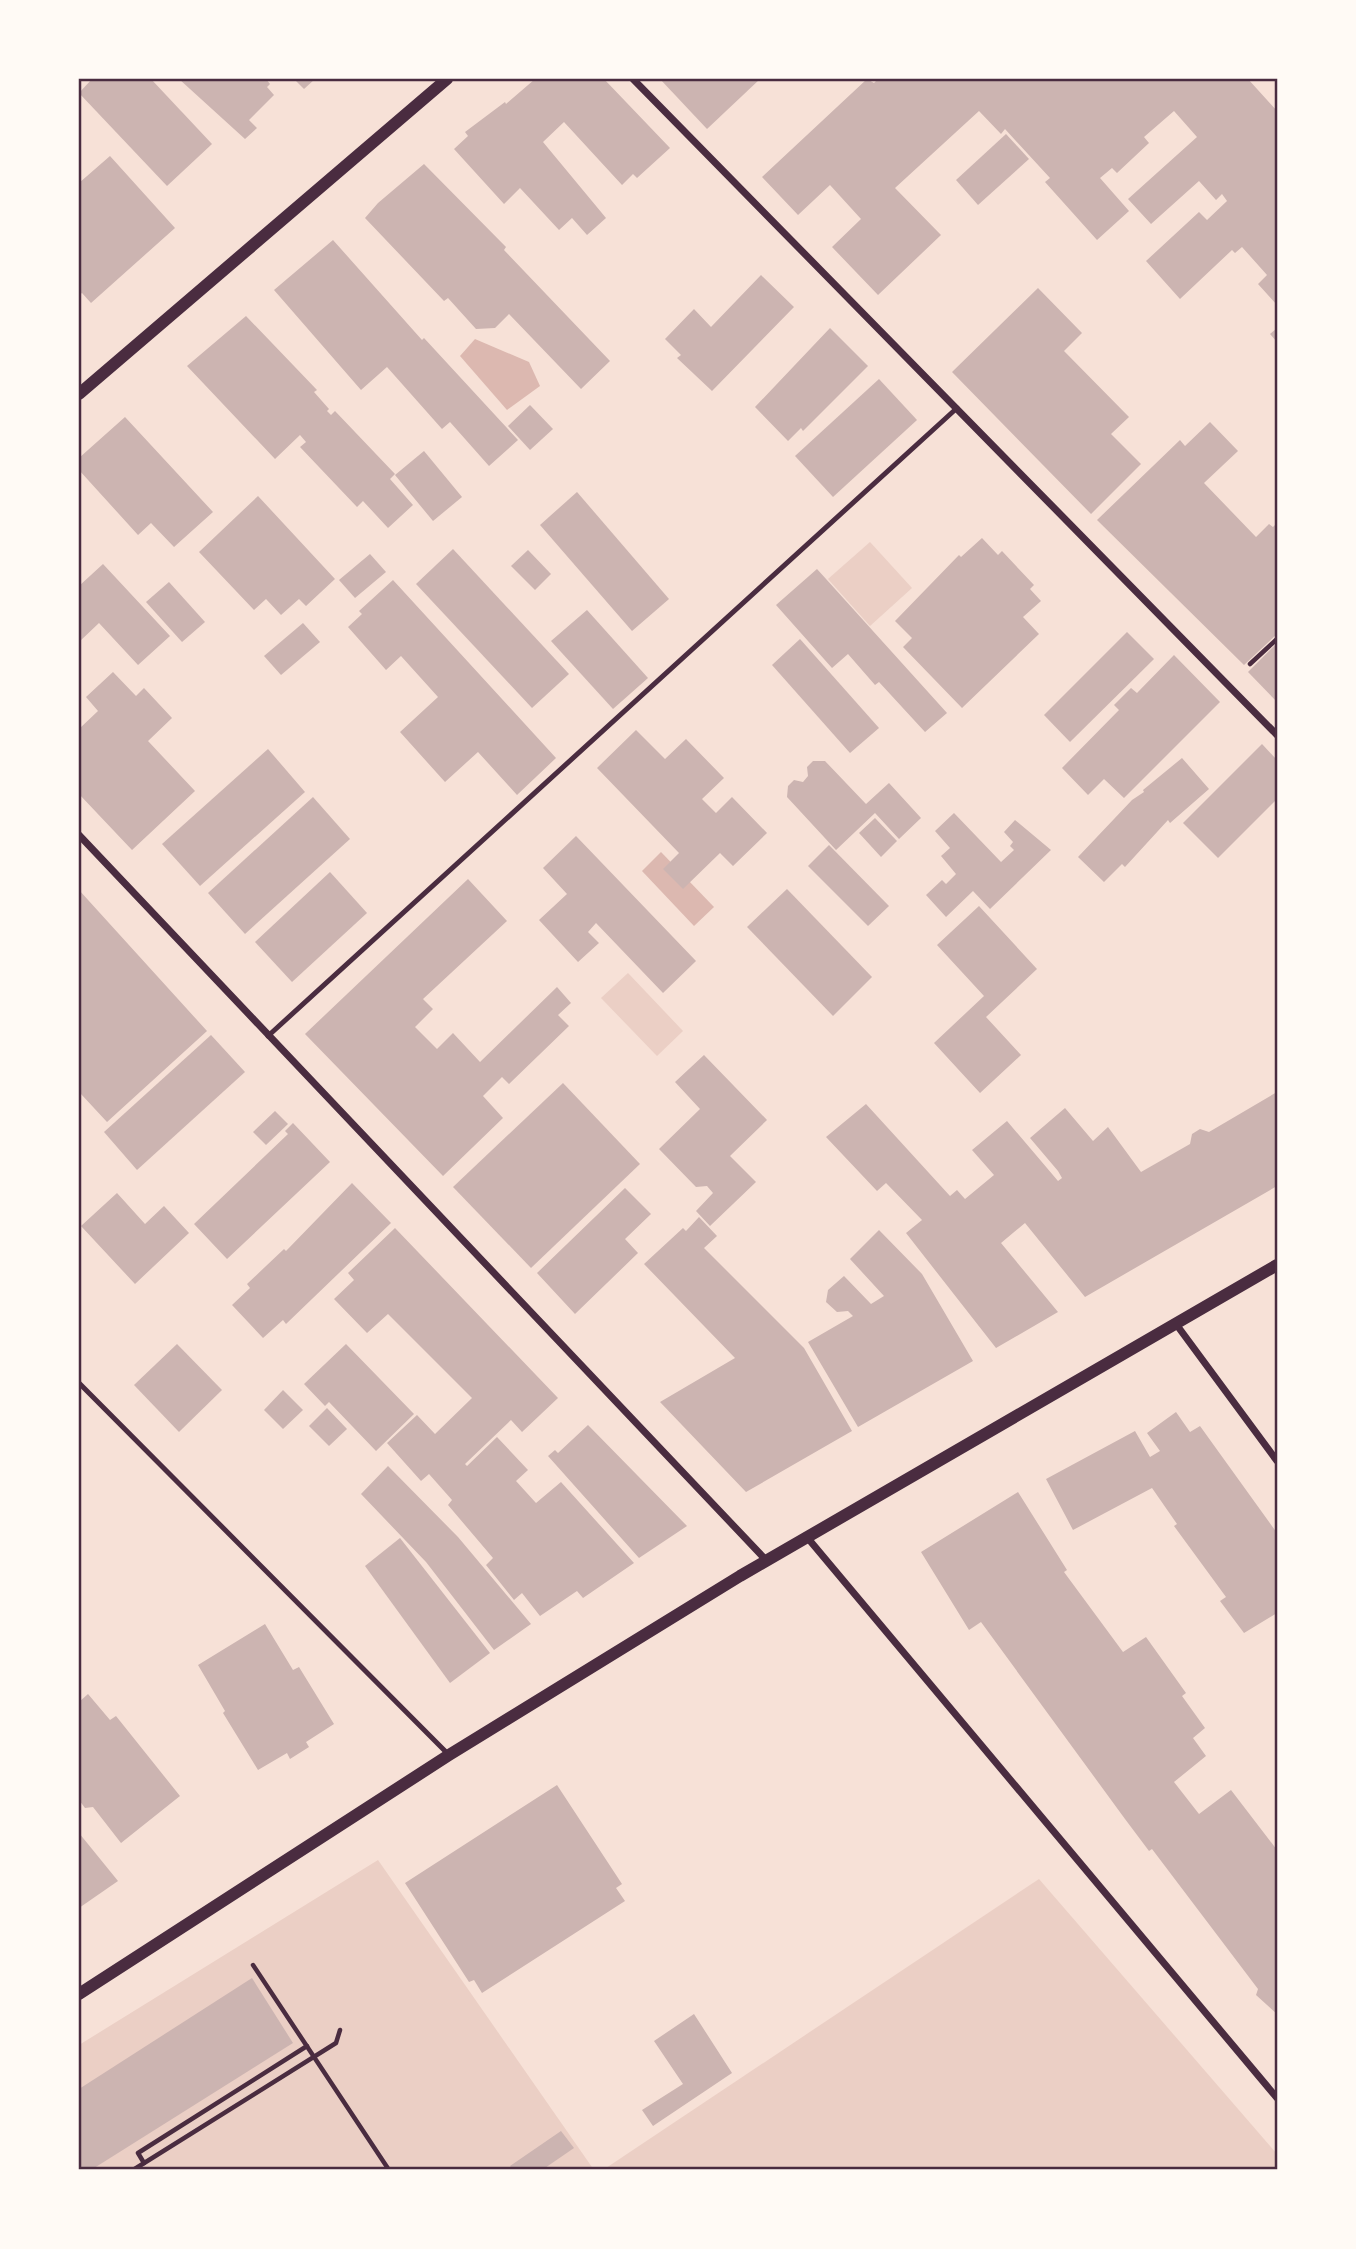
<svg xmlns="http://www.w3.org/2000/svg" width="1356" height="2249" viewBox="0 0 1356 2249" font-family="Inter,sans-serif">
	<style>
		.green { fill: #ebcfc5 }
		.water { fill: #dcb8b0 }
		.building { fill: #ccb4b1 }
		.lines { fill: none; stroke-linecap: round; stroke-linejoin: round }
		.path { stroke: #4a2c40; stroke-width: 4.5 }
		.service { stroke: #4a2c40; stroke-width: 5 }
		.minor { stroke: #4a2c40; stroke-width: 7 }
		.tertiary { stroke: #4a2c40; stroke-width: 12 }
		.neatline { fill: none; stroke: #4a2c40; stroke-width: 2.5 }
	</style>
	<rect width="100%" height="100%" fill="#f7e1d7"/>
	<!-- green -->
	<g class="green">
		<path d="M 870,542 L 912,588 L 870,626 L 828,579 Z"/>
		<path d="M 628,973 L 683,1031 L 657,1056 L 601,998 Z"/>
		<path d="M 378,1860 L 594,2170 L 79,2170 L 79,2045 Z"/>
		<path d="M 1039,1879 L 1277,2154 L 1277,2170 L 603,2170 Z"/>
	</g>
	<!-- water -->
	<g class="water">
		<path d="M 475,339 L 529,362 L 540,386 L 507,410 L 460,356 Z"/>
		<path d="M 661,852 L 714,907 L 694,926 L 642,871 Z"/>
	</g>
	<!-- building -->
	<g class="building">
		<path d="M 92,79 L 151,79 L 212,144 L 167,186 L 79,93 Z"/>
		<path d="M 179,79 L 266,79 L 270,84 L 267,87 L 274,95 L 249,120 L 257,128 L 245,139 Z"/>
		<path d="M 294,79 L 315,79 L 304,89 Z"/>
		<path d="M 535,79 L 604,79 L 670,148 L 637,178 L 633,174 L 622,185 L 564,122 L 543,142 L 606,218 L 587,235 L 572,218 L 559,230 L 520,188 L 504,204 L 454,149 L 468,136 L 465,132 L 505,102 L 506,104 Z"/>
		<path d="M 660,79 L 760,79 L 707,129 Z"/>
		<path d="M 867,79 L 874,83 L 878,79 L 1248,79 L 1277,111 L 1277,305 L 1258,284 L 1267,275 L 1242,247 L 1235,253 L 1232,250 L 1180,299 L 1146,261 L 1199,212 L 1207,220 L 1227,201 L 1222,194 L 1216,200 L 1199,181 L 1151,224 L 1128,199 L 1197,137 L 1174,111 L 1144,137 L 1149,143 L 1117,173 L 1112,168 L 1100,178 L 1129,211 L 1097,240 L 1045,182 L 1050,178 L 1005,129 L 1001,134 L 979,111 L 895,188 L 941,235 L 878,295 L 832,247 L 861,219 L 830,185 L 798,215 L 762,177 Z"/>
		<path d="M 1006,134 L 1029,159 L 978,205 L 956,180 Z"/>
		<path d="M 110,156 L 175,228 L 91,303 L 82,293 L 79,295 L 79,183 Z"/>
		<path d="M 424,164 L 506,247 L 504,250 L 610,361 L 581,389 L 509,314 L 495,328 L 476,329 L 448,298 L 444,301 L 365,218 L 378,203 Z"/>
		<path d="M 333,240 L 422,340 L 424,338 L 518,440 L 489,466 L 450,422 L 442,429 L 387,367 L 361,390 L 274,290 Z"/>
		<path d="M 761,275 L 794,307 L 712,391 L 677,358 L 681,355 L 665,339 L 694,309 L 711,327 Z"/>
		<path d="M 1038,288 L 1082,333 L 1064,351 L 1129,417 L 1111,434 L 1141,464 L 1091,514 L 952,372 Z"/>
		<path d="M 246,316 L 317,390 L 314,392 L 329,409 L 327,411 L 331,415 L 335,411 L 395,474 L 390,479 L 413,505 L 388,528 L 363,501 L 357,507 L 300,447 L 306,442 L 300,435 L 275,459 L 187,366 Z"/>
		<path d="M 830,328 L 868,366 L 803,431 L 801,428 L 788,441 L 755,407 Z"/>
		<path d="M 1277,328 L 1277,342 L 1270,334 Z"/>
		<path d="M 879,379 L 917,420 L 833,497 L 795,456 Z"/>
		<path d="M 530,405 L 553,429 L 530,450 L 508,426 Z"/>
		<path d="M 125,417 L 213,512 L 174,547 L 151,523 L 138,535 L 79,470 L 79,458 Z"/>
		<path d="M 1210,422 L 1238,451 L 1204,483 L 1256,537 L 1269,524 L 1273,527 L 1277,523 L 1277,634 L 1244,665 L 1097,520 L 1180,440 L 1185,446 Z"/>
		<path d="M 424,451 L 462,497 L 433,521 L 395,475 Z"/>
		<path d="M 577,492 L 669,599 L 632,631 L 540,525 Z"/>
		<path d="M 258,496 L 335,579 L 306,606 L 299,599 L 281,615 L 266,599 L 254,610 L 199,552 Z"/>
		<path d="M 982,538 L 998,555 L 1002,551 L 1034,585 L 1030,589 L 1041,601 L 1023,617 L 1039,634 L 962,708 L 903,647 L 912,638 L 895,621 L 959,555 L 961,557 Z"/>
		<path d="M 453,549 L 569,674 L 532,708 L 416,584 Z"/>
		<path d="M 528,550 L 551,574 L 535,590 L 511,566 Z"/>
		<path d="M 370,554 L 386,572 L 355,598 L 339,580 Z"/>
		<path d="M 103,564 L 170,636 L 138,665 L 99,623 L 79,642 L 79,586 Z"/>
		<path d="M 817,569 L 947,713 L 925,732 L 879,682 L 875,685 L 848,654 L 832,668 L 776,605 Z"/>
		<path d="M 393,580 L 556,758 L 517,795 L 478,752 L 445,782 L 400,732 L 438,697 L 401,656 L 386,670 L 348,627 L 362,614 L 359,611 Z"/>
		<path d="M 169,582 L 205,622 L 182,642 L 146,602 Z"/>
		<path d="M 587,610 L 648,678 L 613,709 L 551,641 Z"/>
		<path d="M 303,623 L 320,642 L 281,675 L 264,656 Z"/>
		<path d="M 1127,632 L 1154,659 L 1070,742 L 1044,715 Z"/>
		<path d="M 800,639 L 879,728 L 850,753 L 772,665 Z"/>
		<path d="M 1277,643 L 1277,702 L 1248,672 Z"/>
		<path d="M 1174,655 L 1220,702 L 1124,798 L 1104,779 L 1088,795 L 1062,768 L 1119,710 L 1114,705 L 1131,688 L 1137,693 Z"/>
		<path d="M 113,672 L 136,696 L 144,688 L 172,718 L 148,741 L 195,791 L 132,850 L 79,794 L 79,729 L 98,711 L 86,697 Z"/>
		<path d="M 636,730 L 665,759 L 686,739 L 724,778 L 702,799 L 716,813 L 732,797 L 767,833 L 733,866 L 720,853 L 683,889 L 663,869 L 679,853 L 597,768 Z"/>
		<path d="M 1262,744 L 1277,760 L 1277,799 L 1218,858 L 1183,823 Z"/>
		<path d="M 268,749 L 305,792 L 200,886 L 162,844 Z"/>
		<path d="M 1182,758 L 1209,789 L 1170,823 L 1168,820 L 1125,867 L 1122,864 L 1104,882 L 1078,857 L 1132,800 L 1144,792 L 1143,790 Z"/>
		<path d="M 813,761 L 825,761 L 866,804 L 889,783 L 921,818 L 899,839 L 875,813 L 836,850 L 787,797 L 788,786 L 794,780 L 803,782 L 808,776 L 807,767 Z"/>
		<path d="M 313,797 L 350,839 L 245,934 L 208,893 Z"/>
		<path d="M 954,813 L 1001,862 L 1014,850 L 1010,846 L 1013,842 L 1004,832 L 1015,820 L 1051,850 L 990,909 L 973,891 L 946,917 L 926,895 L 942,880 L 946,884 L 956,874 L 941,856 L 950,848 L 935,831 Z"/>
		<path d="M 875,818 L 897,841 L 881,857 L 859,833 Z"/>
		<path d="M 576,836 L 696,961 L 663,993 L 596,923 L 588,932 L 599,943 L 578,962 L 539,920 L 567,894 L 543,868 Z"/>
		<path d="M 829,845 L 889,906 L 868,926 L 808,866 Z"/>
		<path d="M 330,872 L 367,913 L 292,982 L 255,942 Z"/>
		<path d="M 468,879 L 507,921 L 423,999 L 433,1009 L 415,1027 L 437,1049 L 453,1033 L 480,1062 L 557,987 L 571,1003 L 558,1015 L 569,1026 L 509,1084 L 502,1077 L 483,1096 L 503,1118 L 443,1176 L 305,1034 Z"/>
		<path d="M 787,889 L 872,977 L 833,1016 L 747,927 Z"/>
		<path d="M 79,890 L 207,1031 L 107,1122 L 81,1094 L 79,1096 Z"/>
		<path d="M 979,906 L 1037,969 L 986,1017 L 1021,1055 L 980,1093 L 934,1043 L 984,996 L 937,945 Z"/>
		<path d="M 211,1035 L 245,1072 L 137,1170 L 104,1132 Z"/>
		<path d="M 704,1055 L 767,1120 L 730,1156 L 756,1182 L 710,1226 L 696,1211 L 713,1193 L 707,1186 L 696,1187 L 659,1149 L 700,1109 L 675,1082 Z"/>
		<path d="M 563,1083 L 640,1164 L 531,1268 L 453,1187 Z"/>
		<path d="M 1277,1092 L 1277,1186 L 1085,1297 L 1025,1223 L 1001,1243 L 1058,1312 L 996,1348 L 906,1233 L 922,1220 L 886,1183 L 877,1191 L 826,1137 L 866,1104 L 950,1196 L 957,1190 L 965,1199 L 994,1175 L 972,1150 L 1007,1121 L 1058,1181 L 1062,1178 L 1058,1171 L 1030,1138 L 1065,1108 L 1093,1141 L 1108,1127 L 1141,1172 L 1190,1144 L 1192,1134 L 1200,1129 L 1209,1132 Z"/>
		<path d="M 275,1111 L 288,1124 L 266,1145 L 253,1132 Z"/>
		<path d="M 293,1123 L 330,1162 L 227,1259 L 194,1224 L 288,1134 L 285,1131 Z"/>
		<path d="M 352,1183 L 391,1223 L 286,1324 L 283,1320 L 263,1338 L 232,1305 L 250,1288 L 247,1284 L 284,1249 L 286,1251 Z"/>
		<path d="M 625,1188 L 651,1214 L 625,1239 L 638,1253 L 575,1314 L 537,1273 Z"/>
		<path d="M 117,1193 L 145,1224 L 164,1206 L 189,1233 L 135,1284 L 81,1226 Z"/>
		<path d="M 699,1217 L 717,1236 L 704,1248 L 804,1348 L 852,1431 L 746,1492 L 660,1402 L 735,1358 L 644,1264 L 683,1228 L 686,1231 Z"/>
		<path d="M 395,1228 L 558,1398 L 522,1432 L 511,1420 L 465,1464 L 467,1466 L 497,1437 L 528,1470 L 516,1481 L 536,1503 L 561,1482 L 634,1563 L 583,1598 L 577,1591 L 540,1616 L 522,1593 L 514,1600 L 486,1565 L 493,1558 L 448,1505 L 452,1500 L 429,1474 L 421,1481 L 387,1443 L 417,1415 L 435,1434 L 472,1398 L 388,1314 L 367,1333 L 334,1299 L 354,1280 L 348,1273 Z"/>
		<path d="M 879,1230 L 922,1274 L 973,1361 L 858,1427 L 808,1342 L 853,1316 L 848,1311 L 837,1312 L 826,1302 L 828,1290 L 844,1276 L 871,1304 L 884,1296 L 850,1259 Z"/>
		<path d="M 177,1344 L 222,1390 L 179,1432 L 134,1385 Z"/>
		<path d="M 346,1344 L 414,1414 L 376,1451 L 329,1402 L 325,1406 L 304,1384 Z"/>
		<path d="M 283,1390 L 303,1410 L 283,1429 L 264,1410 Z"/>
		<path d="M 327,1408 L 347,1429 L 329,1446 L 309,1426 Z"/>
		<path d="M 1176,1412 L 1190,1432 L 1200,1426 L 1277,1533 L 1277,1613 L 1244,1633 L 1220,1601 L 1226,1597 L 1174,1526 L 1177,1524 L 1152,1488 L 1073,1530 L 1046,1479 L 1135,1431 L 1150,1457 L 1160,1451 L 1147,1433 Z"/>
		<path d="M 588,1425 L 687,1526 L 639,1558 L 548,1456 L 555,1450 L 558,1453 Z"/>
		<path d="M 388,1466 L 458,1537 L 531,1624 L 494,1650 L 426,1562 L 361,1494 Z"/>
		<path d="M 1018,1492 L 1067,1570 L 1064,1572 L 1123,1652 L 1146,1637 L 1186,1693 L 1182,1696 L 1205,1728 L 1193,1738 L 1206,1756 L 1174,1782 L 1199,1814 L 1231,1790 L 1277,1850 L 1277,2014 L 1256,1995 L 1258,1989 L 1152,1849 L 1149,1851 L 1125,1819 L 981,1622 L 969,1630 L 921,1552 Z"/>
		<path d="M 400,1538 L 490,1653 L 450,1683 L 365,1566 Z"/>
		<path d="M 265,1624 L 293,1670 L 299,1667 L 334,1724 L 306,1742 L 309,1747 L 290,1759 L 287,1753 L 258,1770 L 223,1713 L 225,1711 L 198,1665 Z"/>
		<path d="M 88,1694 L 110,1720 L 116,1716 L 180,1796 L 121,1843 L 93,1807 L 85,1808 L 79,1800 L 79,1702 Z"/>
		<path d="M 557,1785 L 622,1884 L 616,1888 L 625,1901 L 482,1993 L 474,1980 L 469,1982 L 405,1883 Z"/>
		<path d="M 79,1833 L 118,1881 L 79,1908 Z"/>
		<path d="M 252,1978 L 293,2043 L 91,2170 L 79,2170 L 79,2089 Z"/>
		<path d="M 694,2014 L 732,2073 L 653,2126 L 642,2110 L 683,2084 L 654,2041 Z"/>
		<path d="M 561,2131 L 574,2148 L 542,2170 L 513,2170 L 510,2166 Z"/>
	</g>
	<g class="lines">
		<!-- path -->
		<g class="path">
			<path d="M 1250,664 L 1277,639"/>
			<path d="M 253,1965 L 389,2170"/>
			<path d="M 144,2163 L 138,2153 L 307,2046"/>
			<path d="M 133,2170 L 336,2043 L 340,2030"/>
		</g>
		<!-- service -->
		<g class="service">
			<path d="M 268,1036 L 957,408"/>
			<path d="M 79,1383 L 449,1755"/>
		</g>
		<!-- minor -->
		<g class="minor">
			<path d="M 633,79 L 1277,735"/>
			<path d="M 79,835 L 766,1560"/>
			<path d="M 1176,1324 L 1277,1461"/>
			<path d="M 806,1536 L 1277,2098"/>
		</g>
		<!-- tertiary -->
		<g class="tertiary">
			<path d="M 79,394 L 447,79"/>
			<path d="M 79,1994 L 449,1755 L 740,1576 L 1277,1265"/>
		</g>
	</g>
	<!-- border -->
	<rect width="1356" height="2249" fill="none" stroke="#fffaf5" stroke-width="161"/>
	<rect x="80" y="80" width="1196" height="2088" class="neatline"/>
</svg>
